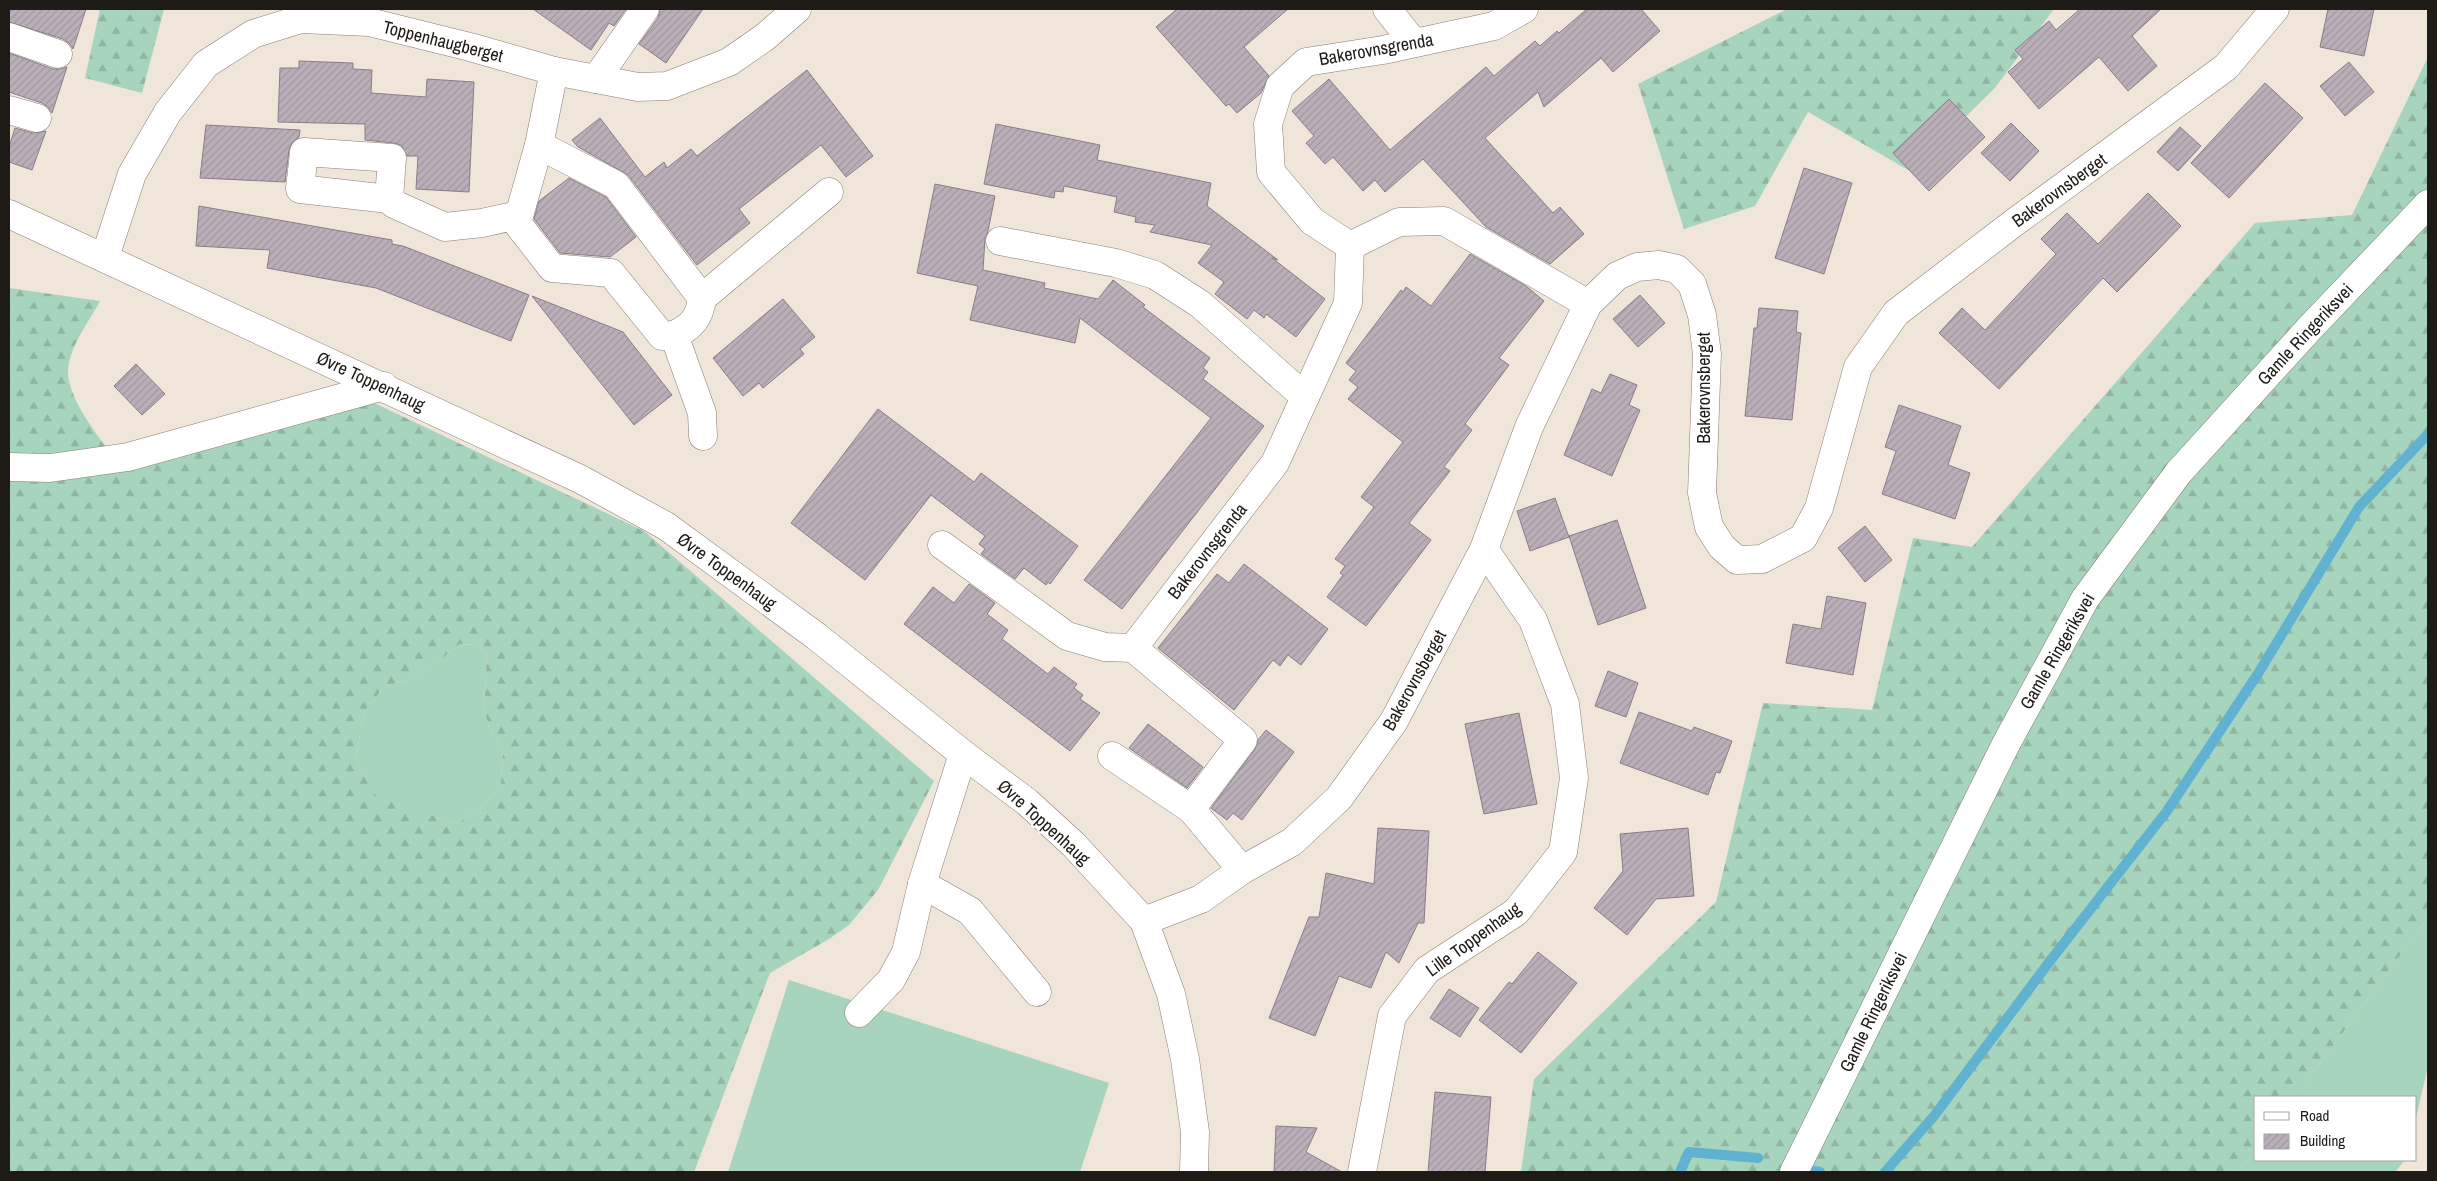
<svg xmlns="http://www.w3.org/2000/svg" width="2437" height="1181" viewBox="0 0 2437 1181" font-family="'Archivo Narrow',sans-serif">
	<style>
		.grass { fill: #a7d4bc }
		.forest { fill: url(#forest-firs); fill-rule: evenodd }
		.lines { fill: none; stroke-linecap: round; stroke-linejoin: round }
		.stream { stroke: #61b1d0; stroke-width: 10 }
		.building { fill: url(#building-hatch); stroke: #897e88 }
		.minor-casing { stroke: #877e74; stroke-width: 29 }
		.major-casing { stroke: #877e74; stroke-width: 29 }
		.minor { stroke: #fff; stroke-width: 28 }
		.major { stroke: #fff; stroke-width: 28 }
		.labels { text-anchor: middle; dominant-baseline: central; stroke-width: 4; stroke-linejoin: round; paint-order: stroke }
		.street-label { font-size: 18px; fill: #1e1a16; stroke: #fff }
	</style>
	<defs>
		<pattern id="forest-firs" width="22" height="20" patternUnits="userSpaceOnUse" patternTransform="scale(1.25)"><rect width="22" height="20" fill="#a7d4bc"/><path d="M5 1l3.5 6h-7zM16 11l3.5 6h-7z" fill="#8fb5a1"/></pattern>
		<pattern id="building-hatch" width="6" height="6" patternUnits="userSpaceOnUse" patternTransform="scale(1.25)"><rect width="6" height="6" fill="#baafb9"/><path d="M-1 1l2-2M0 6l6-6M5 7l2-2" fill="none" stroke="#9f969e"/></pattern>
	</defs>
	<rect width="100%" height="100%" fill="#efe5d9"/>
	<!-- grass -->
	<g class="grass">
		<path d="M 460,644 L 476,645 L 487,655 L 484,709 L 489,727 L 503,750 L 501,784 L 481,808 L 456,824 L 376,797 L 356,758 L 364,712 L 384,687 L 409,679 L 440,660 Z"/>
		<path d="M 2428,918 L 2428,1066 L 2416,1118 L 2416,1097 L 2295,1097 Z"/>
		<path d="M 789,980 L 1109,1083 L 1080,1172 L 728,1172 Z"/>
		<path d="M 2256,1150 L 2256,1160 L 2405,1160 L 2395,1172 L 2239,1172 Z"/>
	</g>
	<!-- forest -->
	<g class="forest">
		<path d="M 100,9 L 164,9 L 142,93 L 85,78 Z"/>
		<path d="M 1787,9 L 2054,9 L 1994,89 L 1910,171 L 1808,112 L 1755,206 L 1684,229 L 1638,84 Z"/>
		<path d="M 2428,57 L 2428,918 L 2295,1097 L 2256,1097 L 2256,1150 L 2239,1172 L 1521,1172 L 1534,1079 L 1716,902 L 1763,703 L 1872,710 L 1913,538 L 1972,547 L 2255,223 L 2352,215 Z"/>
		<path d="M 9,288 L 100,301 C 89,322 69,347 68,371 C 67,400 105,445 122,468 L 368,400 L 644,531 L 934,781 L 878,890 L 849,925 L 829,939 L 770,973 L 694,1172 L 9,1172 ZM 460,644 L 476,645 L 487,655 L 484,709 L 489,727 L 503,750 L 501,784 L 481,808 L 456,824 L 376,796 L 356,758 L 364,712 L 384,687 L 409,679 L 440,660 Z"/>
	</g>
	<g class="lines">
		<!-- stream -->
		<g class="stream">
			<path d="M 1815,1171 L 1820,1172"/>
			<path d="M 1680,1172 L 1689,1152 L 1758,1158"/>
			<path d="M 1885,1172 L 1934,1116 L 2050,961 L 2167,811 L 2259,672 L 2359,507 L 2428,434"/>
		</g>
	</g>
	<!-- building -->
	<g class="building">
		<path d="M 9,9 L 86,9 L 73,49 L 69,43 L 63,39 L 9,22 Z"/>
		<path d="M 533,9 L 626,9 L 614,26 L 609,23 L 591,50 Z"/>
		<path d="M 660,9 L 703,9 L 666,63 L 639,44 L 658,18 Z"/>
		<path d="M 1177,9 L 1288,9 L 1244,47 L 1269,76 L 1261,93 L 1237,113 L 1229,104 L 1226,106 L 1156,27 Z"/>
		<path d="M 1587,9 L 1641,9 L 1660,31 L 1613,72 L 1601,58 L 1544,107 L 1538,92 L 1485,138 L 1553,213 L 1560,207 L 1584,234 L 1550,264 L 1486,227 L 1423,159 L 1385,192 L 1375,180 L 1363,191 L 1333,157 L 1325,164 L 1306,143 L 1314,136 L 1292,111 L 1329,79 L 1390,150 L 1486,67 L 1494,76 L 1535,41 L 1540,46 L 1557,31 L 1559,33 Z"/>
		<path d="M 2080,9 L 2161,9 L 2132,36 L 2157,66 L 2128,91 L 2099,57 L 2039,109 L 2008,72 L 2023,59 L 2015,50 L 2049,21 L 2056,30 Z"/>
		<path d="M 2328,9 L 2374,9 L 2364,56 L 2320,47 Z"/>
		<path d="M 9,53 L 53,69 L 60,69 L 67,67 L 52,113 L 48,107 L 42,103 L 9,92 Z"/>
		<path d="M 299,61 L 353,63 L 353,69 L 372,70 L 371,93 L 426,97 L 427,79 L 474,82 L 469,192 L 416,189 L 418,156 L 407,156 L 401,145 L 394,143 L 365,140 L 365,124 L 278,122 L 280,68 L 299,68 Z"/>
		<path d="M 2349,62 L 2374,92 L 2345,116 L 2320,86 Z"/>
		<path d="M 807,70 L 873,156 L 846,177 L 821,145 L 739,209 L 750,223 L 697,265 L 628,175 L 578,147 L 572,140 L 600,118 L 645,177 L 664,162 L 667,168 L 691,149 L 697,156 Z"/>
		<path d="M 2265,83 L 2303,118 L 2229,198 L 2191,163 Z"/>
		<path d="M 1949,99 L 1985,137 L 1929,191 L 1893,153 Z"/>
		<path d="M 2011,123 L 2039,151 L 2010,181 L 1981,153 Z"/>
		<path d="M 996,124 L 1100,145 L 1097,160 L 1211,183 L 1207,206 L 1278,260 L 1272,258 L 1325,299 L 1296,337 L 1266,314 L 1264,318 L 1254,310 L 1247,319 L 1215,294 L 1224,282 L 1198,263 L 1212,245 L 1150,232 L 1155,225 L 1135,222 L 1136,217 L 1114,212 L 1117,197 L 1064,186 L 1063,192 L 1055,191 L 1054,198 L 984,184 Z"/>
		<path d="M 206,125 L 300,130 L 299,137 L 292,143 L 289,150 L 285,182 L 200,178 Z"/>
		<path d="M 2180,127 L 2201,146 L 2178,171 L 2157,152 Z"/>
		<path d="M 15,128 L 33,133 L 46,131 L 32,170 L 9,162 L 9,147 Z"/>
		<path d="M 1804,168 L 1852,183 L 1824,274 L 1775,258 Z"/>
		<path d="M 569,178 L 606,197 L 636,237 L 610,257 L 560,253 L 534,219 L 539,201 Z"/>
		<path d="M 935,184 L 995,196 L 988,231 L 985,239 L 983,270 L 1045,283 L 1044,288 L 1098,299 L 1113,280 L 1145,305 L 1143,307 L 1210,358 L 1203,368 L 1208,372 L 1203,379 L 1264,426 L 1122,609 L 1084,580 L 1211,418 L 1080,318 L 1075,343 L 970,320 L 978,286 L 917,273 Z"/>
		<path d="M 2148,193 L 2181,226 L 2117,292 L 2103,278 L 1999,389 L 1939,333 L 1962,308 L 1985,330 L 2056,254 L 2041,239 L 2067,213 L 2098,244 Z"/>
		<path d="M 199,206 L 392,240 L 392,244 L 403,246 L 529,295 L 511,341 L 376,288 L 267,268 L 270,250 L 196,246 Z"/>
		<path d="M 1470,254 L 1526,286 L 1544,301 L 1499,358 L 1509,365 L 1465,424 L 1472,430 L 1444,467 L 1450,471 L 1409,523 L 1431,540 L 1366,626 L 1327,597 L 1343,575 L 1340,573 L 1345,566 L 1335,559 L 1374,507 L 1361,497 L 1403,442 L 1348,399 L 1358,387 L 1349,380 L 1356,371 L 1346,363 L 1401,290 L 1403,292 L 1406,287 L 1431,306 Z"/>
		<path d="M 1640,295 L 1665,323 L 1638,347 L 1613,319 Z"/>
		<path d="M 532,296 L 623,332 L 672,395 L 634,425 Z"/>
		<path d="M 783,299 L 815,337 L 800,349 L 804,354 L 763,388 L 759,383 L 743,396 L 713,358 Z"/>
		<path d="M 1759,308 L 1798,311 L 1796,332 L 1801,333 L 1792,420 L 1745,416 L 1754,328 L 1757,328 Z"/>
		<path d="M 136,364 L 165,394 L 142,415 L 114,386 Z"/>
		<path d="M 1610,374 L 1637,385 L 1629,405 L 1640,410 L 1612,476 L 1564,455 L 1592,389 L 1601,393 Z"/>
		<path d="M 1899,405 L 1961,426 L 1948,465 L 1970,473 L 1955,519 L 1882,494 L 1896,451 L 1885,447 Z"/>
		<path d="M 878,409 L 974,482 L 981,473 L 1078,546 L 1050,584 L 1048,582 L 1046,585 L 1024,568 L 1015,579 L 981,554 L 985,549 L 979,544 L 985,536 L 931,495 L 865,580 L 791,523 Z"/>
		<path d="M 1555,498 L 1569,537 L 1530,551 L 1517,511 Z"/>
		<path d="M 1617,520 L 1646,608 L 1598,625 L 1569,536 Z"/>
		<path d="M 1865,526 L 1892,560 L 1865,582 L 1838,548 Z"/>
		<path d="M 1244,564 L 1328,629 L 1301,665 L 1288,655 L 1280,666 L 1273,660 L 1234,710 L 1158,648 L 1217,574 L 1229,583 Z"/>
		<path d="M 969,584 L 995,603 L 987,614 L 1008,630 L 1002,639 L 1048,674 L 1054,667 L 1077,684 L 1074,688 L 1083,695 L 1080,699 L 1100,713 L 1070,751 L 904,624 L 933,587 L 954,603 Z"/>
		<path d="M 1827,596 L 1866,603 L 1853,675 L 1786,663 L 1793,624 L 1821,629 Z"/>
		<path d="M 1608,671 L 1638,683 L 1626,717 L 1595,706 Z"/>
		<path d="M 1639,712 L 1692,731 L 1694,727 L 1732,741 L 1720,773 L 1716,772 L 1708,795 L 1620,763 Z"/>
		<path d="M 1519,713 L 1537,804 L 1484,814 L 1465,724 Z"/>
		<path d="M 1148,724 L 1203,767 L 1187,788 L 1129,748 Z"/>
		<path d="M 1266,730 L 1294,752 L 1242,820 L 1233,813 L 1227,820 L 1211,808 L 1255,749 L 1258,740 Z"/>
		<path d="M 1378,828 L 1429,831 L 1424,923 L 1418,923 L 1399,963 L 1386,952 L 1371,988 L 1339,976 L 1315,1036 L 1269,1018 L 1309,917 L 1319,917 L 1326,873 L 1374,884 Z"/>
		<path d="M 1688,828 L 1694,896 L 1656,899 L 1627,935 L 1594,908 L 1623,871 L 1620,834 Z"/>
		<path d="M 1538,952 L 1577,983 L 1521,1053 L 1479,1020 L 1509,982 L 1512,984 Z"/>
		<path d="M 1449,989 L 1479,1008 L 1460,1037 L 1430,1018 Z"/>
		<path d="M 1435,1092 L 1491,1097 L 1485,1172 L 1428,1172 Z"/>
		<path d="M 1276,1126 L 1317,1128 L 1306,1152 L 1342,1172 L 1274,1172 Z"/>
	</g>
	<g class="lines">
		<defs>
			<g id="minor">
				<path d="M 1387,9 L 1414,43"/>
				<path d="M 9,37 L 58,54"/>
				<path d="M 554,71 L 539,145 L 517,223 L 552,268 L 611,273 L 662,336 L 674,335"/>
				<path d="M 596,79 L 645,9"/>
				<path d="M 9,110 L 37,118"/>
				<path d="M 539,145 L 616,185 L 702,298"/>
				<path d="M 389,199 L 392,158 L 304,152 L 300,189 L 389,199 L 394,204 L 445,227 L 482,223 L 518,215"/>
				<path d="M 9,214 L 580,479 L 666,526 L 816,636 L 963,754 L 1027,802 L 1073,844 L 1144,921 L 1171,994 L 1185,1059 L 1195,1132 L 1194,1172"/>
				<path d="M 1000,241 L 1116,263 L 1155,275 L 1200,304 L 1305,397"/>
				<path d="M 1350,246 L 1399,222 L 1444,221 L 1588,304"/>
				<path d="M 105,257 L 132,174 L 168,112 L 206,64 L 253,34 L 301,19 L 369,22 L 470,47 L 554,71 L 638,87 L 667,86 L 729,62 L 765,37 L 797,9"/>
				<path d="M 703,436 L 702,413 L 674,335 C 692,327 700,317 702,298 L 829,192"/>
				<path d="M 9,467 L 50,468 L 128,457 L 384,386"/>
				<path d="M 942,545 L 1067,636 L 1105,647 L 1133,648 L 1275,463 L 1348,303 L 1350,246 L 1312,221 L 1271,172 L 1268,124 L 1280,86 L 1306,62 L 1383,50 L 1494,26 L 1524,9"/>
				<path d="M 1133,648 L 1243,740 L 1191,809"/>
				<path d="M 1112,756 L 1191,809 L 1242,870"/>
				<path d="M 922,884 L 970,911 L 1037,992"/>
				<path d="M 1144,921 L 1201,899 L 1242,870 L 1292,842 L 1339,798 L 1394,721 L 1484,549 L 1529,427 L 1588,304 L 1617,276 L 1637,267 L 1659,265 L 1677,269 L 1692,284 L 1702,315 L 1707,354 L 1702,493 L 1709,527 L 1722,547 L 1737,560 L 1762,559 L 1803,538 L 1819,508 L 1858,367 L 1896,313 L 2015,222 L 2226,67 L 2275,9"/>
				<path d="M 859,1013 L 891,980 L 906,952 L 922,884 L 963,754"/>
				<path d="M 1362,1172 L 1392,1016 L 1427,970 L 1516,912 L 1563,852 L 1574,778 L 1565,704 L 1533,620 L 1484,549"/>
			</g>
			<path id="major" d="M 1794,1172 L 2006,744 L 2085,599 L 2179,472 L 2308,330 L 2428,204"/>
		</defs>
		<!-- minor casing -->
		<use href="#minor" class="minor-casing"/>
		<!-- major casing -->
		<use href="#major" class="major-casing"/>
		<!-- minor -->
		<use href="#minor" class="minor"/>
		<!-- major -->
		<use href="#major" class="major"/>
	</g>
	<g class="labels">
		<!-- street labels -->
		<g class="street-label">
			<text transform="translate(443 41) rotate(14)">Toppenhaugberget</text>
			<text transform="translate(1376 49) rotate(-10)">Bakerovnsgrenda</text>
			<text transform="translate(2059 190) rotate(-36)">Bakerovnsberget</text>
			<text transform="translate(2305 334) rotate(-47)">Gamle Ringeriksvei</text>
			<text transform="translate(371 381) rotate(25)">Øvre Toppenhaug</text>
			<text transform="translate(1703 388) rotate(-90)">Bakerovnsberget</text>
			<text transform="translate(1207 551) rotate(-52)">Bakerovnsgrenda</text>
			<text transform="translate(727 571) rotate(36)">Øvre Toppenhaug</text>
			<text transform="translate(2057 651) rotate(-60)">Gamle Ringeriksvei</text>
			<text transform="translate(1414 680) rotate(-61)">Bakerovnsberget</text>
			<text transform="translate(1044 822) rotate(42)">Øvre Toppenhaug</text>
			<text transform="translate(1473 939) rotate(-36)">Lille Toppenhaug</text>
			<text transform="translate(1873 1012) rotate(-64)">Gamle Ringeriksvei</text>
		</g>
	</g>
	<!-- border -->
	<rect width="2437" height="1181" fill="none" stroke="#1e1a16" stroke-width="20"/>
	<!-- legend -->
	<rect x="2254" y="1096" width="162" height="65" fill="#ffffff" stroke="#a5a3a2"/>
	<rect x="2264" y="1112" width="25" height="8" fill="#ffffff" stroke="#a5a3a2"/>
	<text x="2300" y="1121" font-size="15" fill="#1e1a16">Road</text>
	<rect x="2264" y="1134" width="25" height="15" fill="url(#building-hatch)" stroke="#a5a3a2"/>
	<text x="2300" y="1146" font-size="15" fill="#1e1a16">Building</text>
</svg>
